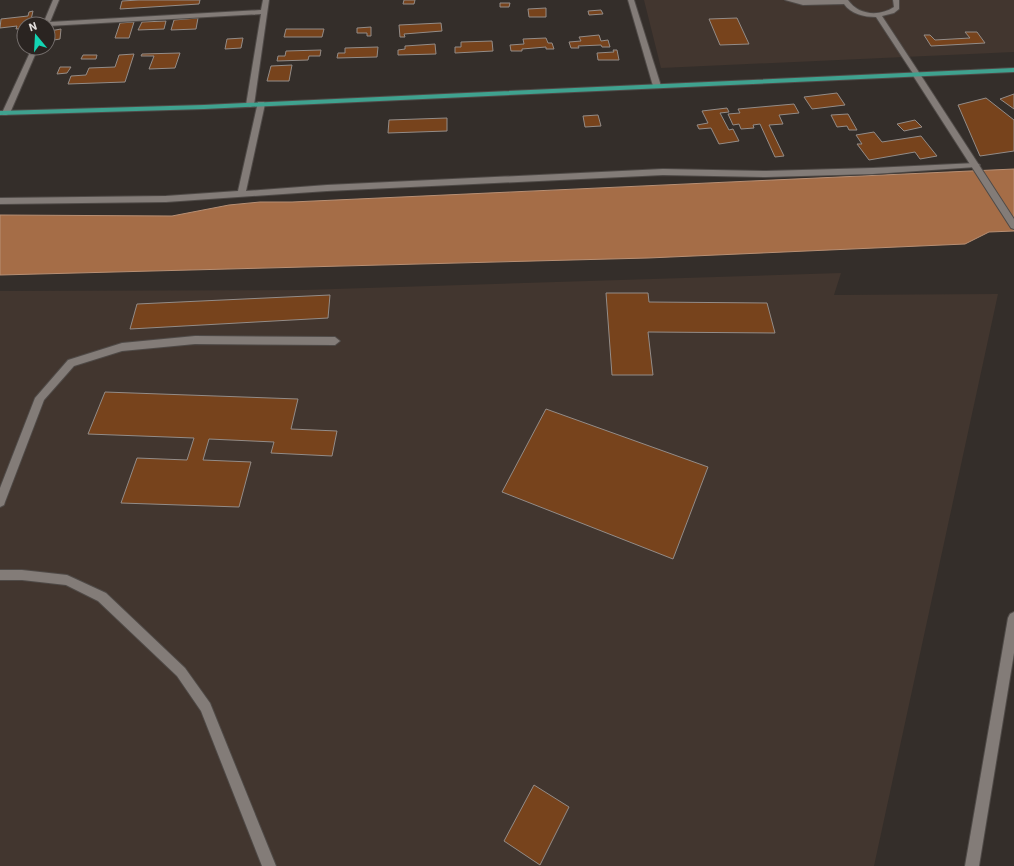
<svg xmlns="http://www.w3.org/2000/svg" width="1014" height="866" viewBox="0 0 1014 866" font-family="'IBM Plex Sans',sans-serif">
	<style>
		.built { fill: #42362f }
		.water { fill: #a56d47; stroke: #b78f74 }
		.building { fill: #77431c; stroke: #938c88 }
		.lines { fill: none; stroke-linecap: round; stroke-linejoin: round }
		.lane-casing { stroke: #4f4a47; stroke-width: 2 }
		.street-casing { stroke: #4f4a47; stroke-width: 2 }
		.secondary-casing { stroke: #4f4a47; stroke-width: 2 }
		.primary-casing { stroke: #4f4a47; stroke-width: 2 }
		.lane { fill: #837c78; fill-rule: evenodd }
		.street { fill: #837c78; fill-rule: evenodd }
		.secondary { fill: #837c78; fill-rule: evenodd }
		.primary { fill: #3fa28f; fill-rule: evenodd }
	</style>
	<rect width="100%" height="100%" fill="#342e2a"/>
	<!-- built -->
	<g class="built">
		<path d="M 644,0 L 1014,0 L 1014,52 L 661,68 Z"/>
		<path d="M 841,273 L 834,295 L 998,294 L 874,866 L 0,866 L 0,291 L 302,290 Z"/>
	</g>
	<!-- water -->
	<path class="water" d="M 1014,169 L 1014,231 L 989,232 L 965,244 L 648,258 L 0,275 L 0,215 L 172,216 L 229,205 L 260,202 L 292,202 Z"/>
	<!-- building -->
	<g class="building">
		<path d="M 139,0 L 200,0 L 199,4 L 120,9 L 122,1 Z"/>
		<path d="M 404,0 L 415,0 L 414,4 L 403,4 Z"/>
		<path d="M 500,3 L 510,3 L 509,7 L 500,7 Z"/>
		<path d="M 546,8 L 546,17 L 529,17 L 528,9 Z"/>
		<path d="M 601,10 L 603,14 L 589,15 L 588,11 Z"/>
		<path d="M 33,11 L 30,24 L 24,24 L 24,28 L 16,29 L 17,26 L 0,28 L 1,19 L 28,16 L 29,12 Z"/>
		<path d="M 198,18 L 196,29 L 171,30 L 174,20 Z"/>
		<path d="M 737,18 L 749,44 L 720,45 L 709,19 Z"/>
		<path d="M 166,21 L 164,29 L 138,30 L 142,22 Z"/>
		<path d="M 134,22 L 129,38 L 115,38 L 120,23 Z"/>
		<path d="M 441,23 L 442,31 L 404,34 L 405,37 L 400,37 L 399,25 Z"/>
		<path d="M 371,27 L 371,36 L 367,36 L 367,33 L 357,33 L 357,28 Z"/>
		<path d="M 61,29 L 60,39 L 48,41 L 50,31 Z"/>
		<path d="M 286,29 L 324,29 L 322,37 L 284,37 Z"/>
		<path d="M 965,32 L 977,32 L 985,43 L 931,46 L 924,35 L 930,35 L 935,40 L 970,38 Z"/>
		<path d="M 599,35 L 601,41 L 608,40 L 610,47 L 602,47 L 601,45 L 578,46 L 579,48 L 571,48 L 569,42 L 581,41 L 579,37 Z"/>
		<path d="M 243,38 L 241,48 L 225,49 L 227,39 Z"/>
		<path d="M 546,38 L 548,43 L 552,43 L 554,49 L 546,49 L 546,47 L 522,49 L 522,51 L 511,51 L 510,45 L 524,44 L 523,39 Z"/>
		<path d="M 492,41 L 493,51 L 455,53 L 455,47 L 461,47 L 461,42 Z"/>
		<path d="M 435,44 L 436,54 L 398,55 L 398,50 L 405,49 L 405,46 Z"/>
		<path d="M 378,47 L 377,57 L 337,58 L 338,53 L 345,53 L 345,48 Z"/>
		<path d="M 321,50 L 320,56 L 309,56 L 308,60 L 277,61 L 278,56 L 285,56 L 286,51 Z"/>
		<path d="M 613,50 L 617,50 L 619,60 L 598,60 L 597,53 L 614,52 Z"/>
		<path d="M 180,53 L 175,68 L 149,69 L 154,56 L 141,56 L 142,54 Z"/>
		<path d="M 134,54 L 125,82 L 68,84 L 71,76 L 86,75 L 89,68 L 115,67 L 119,55 Z"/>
		<path d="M 83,55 L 97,55 L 96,59 L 81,59 Z"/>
		<path d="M 292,65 L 289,81 L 267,81 L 271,66 Z"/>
		<path d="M 60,67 L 71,67 L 67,73 L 57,74 Z"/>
		<path d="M 837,93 L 845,105 L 812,109 L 804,97 Z"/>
		<path d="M 1014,94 L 1014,109 L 1000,99 Z"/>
		<path d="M 986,98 L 1014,120 L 1014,151 L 980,156 L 958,105 Z"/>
		<path d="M 794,104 L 799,113 L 779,115 L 783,124 L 769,125 L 784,156 L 775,157 L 760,124 L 753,125 L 754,128 L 741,129 L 739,124 L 733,125 L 728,114 L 740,113 L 738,109 Z"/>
		<path d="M 727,108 L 729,112 L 720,113 L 729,130 L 733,129 L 739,141 L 719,144 L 711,128 L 699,129 L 697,125 L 708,123 L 702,111 Z"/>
		<path d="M 848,114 L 857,130 L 849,130 L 847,126 L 837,127 L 831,115 Z"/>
		<path d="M 598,115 L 601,126 L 585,127 L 583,116 Z"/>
		<path d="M 447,118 L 447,131 L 388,133 L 389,120 Z"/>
		<path d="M 915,120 L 922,127 L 904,131 L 897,124 Z"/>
		<path d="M 874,132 L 882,142 L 921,136 L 937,156 L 920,159 L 915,152 L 869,160 L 857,144 L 862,144 L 856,135 Z"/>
		<path d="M 606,293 L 648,293 L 649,302 L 767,303 L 775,333 L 648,332 L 653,375 L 612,375 Z"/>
		<path d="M 330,295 L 328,318 L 130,329 L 137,304 Z"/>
		<path d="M 105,392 L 298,399 L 291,429 L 337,431 L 332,456 L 271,453 L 274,442 L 209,439 L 203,460 L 251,462 L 239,507 L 121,503 L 137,458 L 187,460 L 194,438 L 88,434 Z"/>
		<path d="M 546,409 L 708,467 L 673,559 L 502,492 Z"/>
		<path d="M 534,785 L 569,807 L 540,865 L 504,841 Z"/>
	</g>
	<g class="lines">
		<defs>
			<g id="lane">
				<path d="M 785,0 L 848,0 C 858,15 879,17 894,7 L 893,0 L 899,0 L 899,9 L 894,13 L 882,16 L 920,74 L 914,75 L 876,17 C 864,17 851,14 844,4 L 803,5 Z"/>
				<path d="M 195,336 L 335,337 L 340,341 L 335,345 L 195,344 L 122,351 L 74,366 L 44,400 L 5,502 L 4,505 L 0,507 L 0,488 L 35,398 L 68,360 L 122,343 Z"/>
				<path d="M 0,570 L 22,570 L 67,575 L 106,593 L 185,668 L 210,703 L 276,866 L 262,866 L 201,711 L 177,676 L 98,601 L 66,585 L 22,580 L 0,580 Z"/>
			</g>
			<g id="street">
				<path d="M 53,0 L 59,0 L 50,22 L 261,10 L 263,0 L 269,0 L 254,105 L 250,107 L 246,105 L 261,14 L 48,26 L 48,24 L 43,24 Z"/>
				<path d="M 628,0 L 634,0 L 661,86 L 660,88 L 657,88 L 653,86 Z"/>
				<path d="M 32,48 L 38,48 L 10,113 L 6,115 L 3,115 L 2,113 Z"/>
				<path d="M 258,102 L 264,102 L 265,104 L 246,191 L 327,185 L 663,169 L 766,171 L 873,168 L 976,163 L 980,165 L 976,167 L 873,174 L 766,177 L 663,175 L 327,191 L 166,202 L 0,204 L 0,198 L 166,196 L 238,191 Z"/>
			</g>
			<g id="secondary">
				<path d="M 916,72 L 920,74 L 1014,219 L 1014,229 L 1011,228 L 912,74 Z"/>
				<path d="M 1014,612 L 1014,653 L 979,866 L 965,866 L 1008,618 L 1010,614 Z"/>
			</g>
			<path id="primary" d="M 1014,68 L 1014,72 L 204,109 L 0,115 L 0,111 L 204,105 Z"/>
		</defs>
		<!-- lane casing -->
		<use href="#lane" class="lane-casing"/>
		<!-- street casing -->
		<use href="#street" class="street-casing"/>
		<!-- secondary casing -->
		<use href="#secondary" class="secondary-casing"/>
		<!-- primary casing -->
		<use href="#primary" class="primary-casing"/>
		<!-- lane -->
		<use href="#lane" class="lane"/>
		<!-- street -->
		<use href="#street" class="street"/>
		<!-- secondary -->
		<use href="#secondary" class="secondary"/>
		<!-- primary -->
		<use href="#primary" class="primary"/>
	</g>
	<!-- north arrow -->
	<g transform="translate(36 36) rotate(342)"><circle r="19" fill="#2a2421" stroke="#746e6c"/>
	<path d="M0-3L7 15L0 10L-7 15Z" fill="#13d5b3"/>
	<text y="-6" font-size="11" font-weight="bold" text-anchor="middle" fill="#e2dedc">N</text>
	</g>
</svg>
